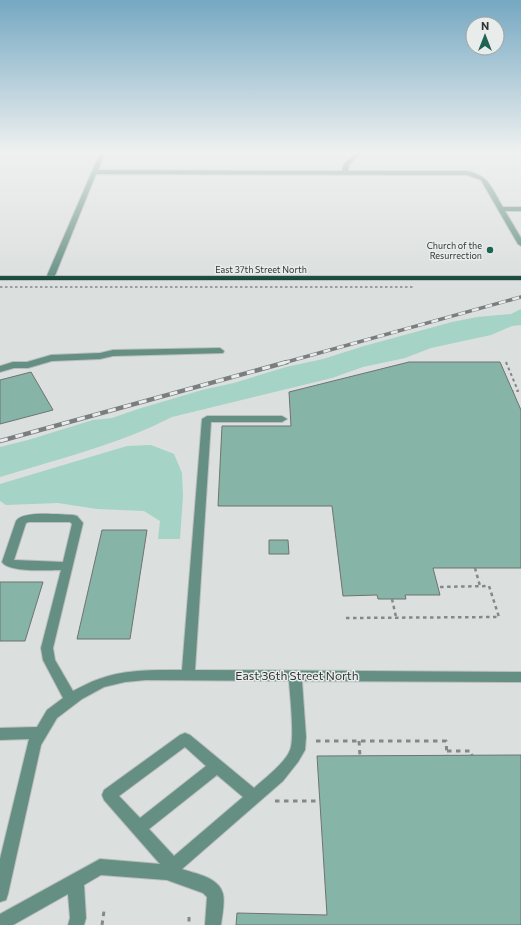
<svg xmlns="http://www.w3.org/2000/svg" width="521" height="925" viewBox="0 0 521 925" font-family="Commissioner,sans-serif">
	<style>
		.green { fill: #a5d3c5 }
		.building { fill: #86b4a6; stroke: #6f7372 }
		.lines { fill: none; stroke-linecap: round; stroke-linejoin: round }
		.minor-casing { stroke: #b9bdbc; stroke-width: 2 }
		.major-casing { stroke: #b9bdbc; stroke-width: 2 }
		.path-far3 { stroke: #858888; stroke-width: 1.5; stroke-dasharray: 2.5 2.5; stroke-linecap: butt }
		.path-far2 { stroke: #858888; stroke-width: 2; stroke-dasharray: 3 3; stroke-linecap: butt }
		.path-far1 { stroke: #858888; stroke-width: 2.5; stroke-dasharray: 3.5 3.5; stroke-linecap: butt }
		.path { stroke: #858888; stroke-width: 3; stroke-dasharray: 4.5 4.5; stroke-linecap: butt }
		.minor { fill: #648f82; fill-rule: evenodd }
		.major { fill: #14473b; fill-rule: evenodd }
		.rail-far1-casing { stroke: #7b7e7e; stroke-width: 3.5 }
		.rail-casing { stroke: #7b7e7e; stroke-width: 4.5 }
		.rail-far1 { stroke: #e8edeb; stroke-width: 2.5; stroke-dasharray: 7; stroke-linecap: butt }
		.rail { stroke: #e8edeb; stroke-width: 3; stroke-dasharray: 8; stroke-linecap: butt }
		.poi-dot { fill: #1f6353; stroke: #e8edeb; stroke-width: 1.5 }
		.labels { text-anchor: middle; dominant-baseline: central; stroke-width: 3; stroke-linejoin: round; paint-order: stroke }
		.far-poi-label { font-size: 9px; fill: #333535; stroke: #e8edeb; text-anchor: end }
		.far-street-label { font-size: 9px; fill: #333535; stroke: #e8edeb }
		.near-street-label { font-size: 12px; fill: #333535; stroke: #e8edeb }
	</style>
	<rect width="100%" height="100%" fill="#dbdfde"/>
	<!-- green -->
	<g class="green">
		<path d="M 521,309 L 521,325 L 512,326 L 491,335 L 431,348 L 405,358 L 363,367 L 332,378 L 172,417 C 117,445 58,459 0,477 L 0,447 L 28,440 L 93,420 L 112,418 L 138,409 L 202,390 L 234,383 L 286,367 L 323,359 L 364,346 L 452,322 L 477,317 L 511,314 Z"/>
		<path d="M 151,445 L 174,454 L 182,473 L 183,496 L 180,539 L 158,539 L 160,521 L 144,511 L 97,509 L 58,503 L 6,505 L 0,501 L 0,484 L 127,446 Z"/>
	</g>
	<!-- building -->
	<g class="building">
		<path d="M 409,362 L 500,362 L 521,410 L 521,568 L 433,568 L 440,595 L 405,595 L 406,599 L 378,599 L 377,595 L 343,596 L 332,506 L 218,506 L 222,426 L 291,426 L 289,392 Z"/>
		<path d="M 31,372 L 53,410 L 0,424 L 0,380 Z"/>
		<path d="M 102,530 L 147,530 L 130,639 L 77,639 Z"/>
		<path d="M 269,540 L 288,540 L 289,554 L 269,554 Z"/>
		<path d="M 0,582 L 43,582 L 25,641 L 0,641 Z"/>
		<path d="M 521,755 L 521,925 L 236,925 L 237,913 L 327,915 L 317,756 Z"/>
	</g>
	<g class="lines">
		<defs>
			<g id="minor">
				<path d="M 100,153 L 105,153 L 98,170 L 342,171 L 344,164 L 356,153 L 361,153 L 349,165 L 348,171 L 467,171 C 490,176 491,188 503,207 L 521,207 L 521,211 L 505,211 L 521,238 L 521,246 L 518,244 L 481,180 L 467,175 L 96,174 L 54,278 L 53,280 L 47,280 L 46,278 Z"/>
				<path d="M 220,348 L 224,351 L 223,353 L 113,356 L 100,359 L 52,361 L 28,368 L 14,368 L 0,372 L 0,366 L 13,362 L 27,362 L 51,355 L 100,353 L 113,350 Z"/>
				<path d="M 207,416 L 282,416 L 287,419 L 282,422 L 211,422 L 195,670 L 521,672 L 521,682 L 302,681 L 306,737 L 305,750 L 298,762 L 283,781 L 182,869 C 196,874 219,877 223,894 C 225,903 222,916 221,925 L 205,925 L 207,897 L 203,893 L 167,880 L 101,875 L 84,885 L 86,918 L 84,925 L 68,925 L 70,918 L 68,894 L 13,925 L 0,925 L 0,914 L 100,859 L 160,864 L 104,800 L 102,795 L 104,790 L 180,735 L 185,733 L 190,735 L 254,788 C 265,778 285,763 290,750 C 295,738 290,696 289,681 L 146,680 L 125,682 L 104,687 L 82,699 L 57,718 L 41,745 L 8,894 L 6,900 L 0,902 L 0,859 L 29,739 L 0,740 L 0,728 L 37,727 L 47,710 L 63,698 L 43,660 L 41,648 L 61,570 C 48,570 9,573 2,562 L 16,521 C 23,510 60,515 73,515 L 77,516 L 83,523 L 53,648 L 55,660 L 73,691 C 81,687 90,682 99,679 C 126,669 154,670 182,670 L 202,419 ZM 29,522 L 70,522 L 72,524 L 63,562 L 14,560 L 26,523 ZM 185,747 L 206,766 L 140,818 L 119,796 ZM 217,775 L 243,797 L 174,856 L 149,829 Z"/>
			</g>
			<rect id="major" x="0" y="276" width="521" height="4"/>
		</defs>
		<!-- minor casing -->
		<use href="#minor" class="minor-casing"/>
		<!-- major casing -->
		<use href="#major" class="major-casing"/>
		<!-- path-far3 -->
		<path class="path-far3" d="M 0,287 L 415,287"/>
		<!-- path-far2 -->
		<path class="path-far2" d="M 506,362 L 518,391 L 513,391"/>
		<!-- path-far1 -->
		<g class="path-far1">
			<path d="M 475,568 L 480,586"/>
			<path d="M 392,599 L 396,617"/>
			<path d="M 346,618 L 499,617 L 489,586 L 438,587"/>
		</g>
		<!-- path -->
		<g class="path">
			<path d="M 316,741 L 446,741 L 447,755"/>
			<path d="M 359,741 L 360,756"/>
			<path d="M 447,751 L 471,751 L 472,755"/>
			<path d="M 275,801 L 320,801"/>
			<path d="M 189,917 L 189,925"/>
			<path d="M 102,925 L 104,911"/>
		</g>
		<!-- minor -->
		<use href="#minor" class="minor"/>
		<!-- major -->
		<use href="#major" class="major"/>
		<defs>
			<path id="rail-far1" d="M 283,363 L 521,297"/>
			<path id="rail" d="M 0,441 L 287,362"/>
		</defs>
		<!-- rail-far1 casing -->
		<use href="#rail-far1" class="rail-far1-casing"/>
		<!-- rail casing -->
		<use href="#rail" class="rail-casing"/>
		<!-- rail-far1 -->
		<use href="#rail-far1" class="rail-far1"/>
		<!-- rail -->
		<use href="#rail" class="rail"/>
	</g>
	<!-- sky -->
	<linearGradient id="sky" x2="0" y2="1"><stop stop-color="#75a8c2"/><stop offset="0.54" stop-color="#eff1f0"/><stop offset="1" stop-color="#eff1f0" stop-opacity="0"/></linearGradient>
	<rect width="521" height="282" fill="url(#sky)"/>
	<!-- markers -->
	<circle class="poi-dot" cx="490" cy="250" r="4"/>
	<g class="labels">
		<!-- far-poi labels -->
		<g class="far-poi-label">
			<text x="482" y="245">Church of the<tspan x="482" dy="10">Resurrection</tspan></text>
		</g>
		<!-- far-street labels -->
		<g class="far-street-label">
			<text x="261" y="269">East 37th Street North</text>
		</g>
		<!-- near-street labels -->
		<g class="near-street-label">
			<text x="297" y="675">East 36th Street North</text>
		</g>
	</g>
	<!-- north arrow -->
	<g transform="translate(485 36)"><circle r="19" fill="#e8edeb" stroke="#a0a3a2"/>
	<path d="M0-3L7 15L0 10L-7 15Z" fill="#1f6353"/>
	<text y="-6" font-size="11" font-weight="bold" text-anchor="middle" fill="#333535">N</text>
	</g>
</svg>
